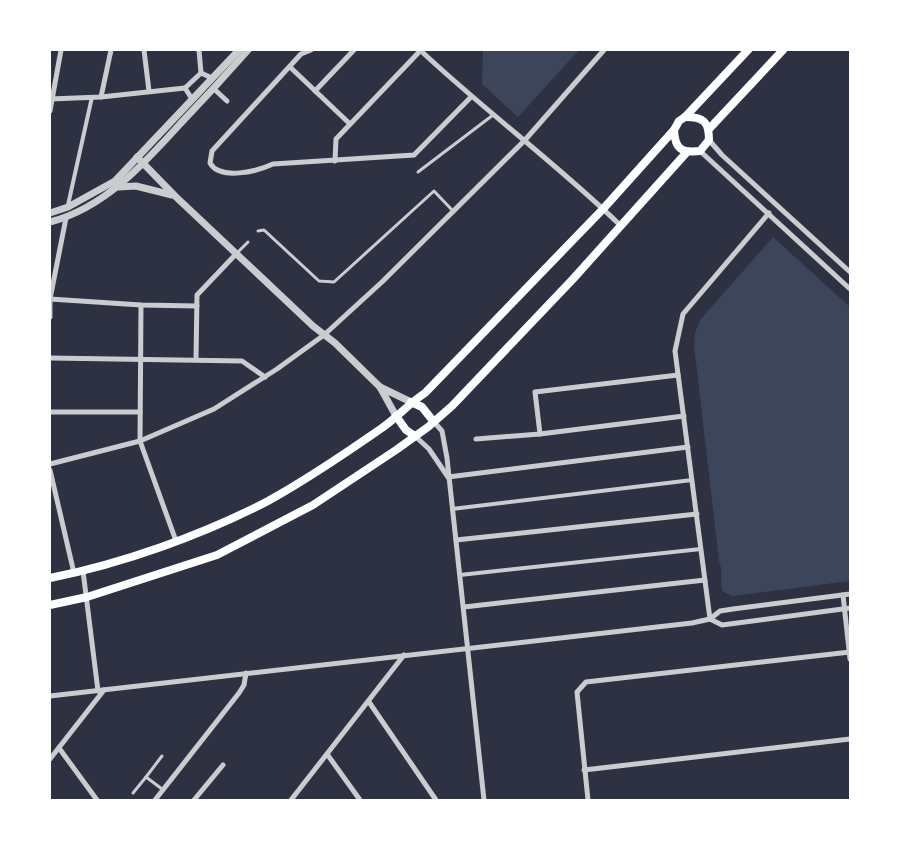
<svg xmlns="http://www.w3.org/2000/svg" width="900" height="850" viewBox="0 0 900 850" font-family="Poppins,sans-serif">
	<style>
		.green { fill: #3c4559 }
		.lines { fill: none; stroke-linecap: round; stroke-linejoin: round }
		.service { stroke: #caccd0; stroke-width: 3 }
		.pedestrian { stroke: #caccd0; stroke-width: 4 }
		.minor { stroke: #caccd0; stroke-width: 5 }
		.tertiary { stroke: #caccd0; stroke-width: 7 }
		.secondary { stroke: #fff; stroke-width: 8 }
	</style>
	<rect width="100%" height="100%" fill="#2d3142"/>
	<!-- green -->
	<g class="green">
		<path d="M 483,50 L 579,50 L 518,117 L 482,84 Z"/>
		<path d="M 773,237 L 850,307 L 850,581 L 732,596 L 722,591 C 720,580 723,571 719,561 L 694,345 L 695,333 L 700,320 Z"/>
	</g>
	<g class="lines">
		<!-- service -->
		<g class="service">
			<path d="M 418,172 L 493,115"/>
			<path d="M 258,231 L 264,230 L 319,281 L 334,282 L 434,191 L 453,211"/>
			<path d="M 237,253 L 248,242"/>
			<path d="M 146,777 L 162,756"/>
			<path d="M 133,793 L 146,777 L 162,789"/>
		</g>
		<!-- pedestrian -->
		<g class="pedestrian">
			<path d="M 68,205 L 92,97"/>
			<path d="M 452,509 L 692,480"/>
			<path d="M 460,575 L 701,549"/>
		</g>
		<!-- minor -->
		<g class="minor">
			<path d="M 144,50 L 149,91"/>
			<path d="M 199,50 L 201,73"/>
			<path d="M 311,50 L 301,54 L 212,151 L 210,163 C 220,181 258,171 273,164 L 414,155 L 471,97"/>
			<path d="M 420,50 C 485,111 557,164 621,226"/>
			<path d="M 290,67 L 350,124"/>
			<path d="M 213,88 L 227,101"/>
			<path d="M 315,91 L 354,50"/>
			<path d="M 101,97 L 111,50"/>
			<path d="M 50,99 L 101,97 L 185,88"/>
			<path d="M 192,99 L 185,88 L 201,73 L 212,78"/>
			<path d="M 50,111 L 61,50"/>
			<path d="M 709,140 L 722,155 L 850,272"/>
			<path d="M 700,151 L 850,289"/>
			<path d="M 335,161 L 336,139 L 421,50"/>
			<path d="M 50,299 L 141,305 L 197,306"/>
			<path d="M 141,305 L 140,441 L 176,541"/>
			<path d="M 50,317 L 50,299 L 66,218"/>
			<path d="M 50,358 L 242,361 L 265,377"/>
			<path d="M 196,359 L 197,295 L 236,254"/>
			<path d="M 50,412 L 140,412"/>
			<path d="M 434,422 L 442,431 L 447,458 L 484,800"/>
			<path d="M 540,434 L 535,392 L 678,375"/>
			<path d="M 415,436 L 429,449 L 448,477"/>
			<path d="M 476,439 L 540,434 L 684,416"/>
			<path d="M 50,464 L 140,441 L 214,409 L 277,369 L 324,335 L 383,281 L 525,140 L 604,50"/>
			<path d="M 50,470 L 74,573"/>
			<path d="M 448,477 L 688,447"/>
			<path d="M 456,540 L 697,514"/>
			<path d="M 83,571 L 98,691"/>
			<path d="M 843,595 L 850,659"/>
			<path d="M 464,607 L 705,580"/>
			<path d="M 710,619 L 675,351 L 683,314 L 769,213"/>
			<path d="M 710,619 L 722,625 L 850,608"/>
			<path d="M 50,696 L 692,623 L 710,619 L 720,611 L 733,609 L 850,594"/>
			<path d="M 369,702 L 436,800"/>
			<path d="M 59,748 L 97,800"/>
			<path d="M 327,754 L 360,800"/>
			<path d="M 50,759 L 104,690"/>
			<path d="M 584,770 L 850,739"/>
			<path d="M 155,800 L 239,693 L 244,685 L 246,673"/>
			<path d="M 194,800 L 223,765"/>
			<path d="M 291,800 L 404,655"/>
			<path d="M 588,800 L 577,692 L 586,682 L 850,652"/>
		</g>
		<!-- tertiary -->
		<g class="tertiary">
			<path d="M 137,157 L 175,196 L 313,326 L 335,343 L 380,387 L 411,402"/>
			<path d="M 119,187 L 136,186 L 172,195"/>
			<path d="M 50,213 L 68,207 L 115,181 L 239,50"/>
			<path d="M 50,222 C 104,208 143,165 180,124 C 203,100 226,75 248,50"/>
			<path d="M 380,387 L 396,416"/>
		</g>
		<!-- secondary -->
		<g class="secondary">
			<path d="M 709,129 L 783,50"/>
			<path d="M 674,130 C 675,149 681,153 700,151 L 709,140 C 709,121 703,117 685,117"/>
			<path d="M 411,402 L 422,407 L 434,422"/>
			<path d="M 396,416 L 406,430 L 415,436"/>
			<path d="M 50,578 C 121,564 203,535 268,501 C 306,480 343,455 379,430 C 396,419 408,404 425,393 L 603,209 L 674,130 L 679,121 L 685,117 L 748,50"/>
			<path d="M 50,605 L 87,597 L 217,555 L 313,505 L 396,450 L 428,427 L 452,406 L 573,279 L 687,152"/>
		</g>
	</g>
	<!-- border -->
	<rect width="900" height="850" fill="none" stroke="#ffffff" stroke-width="102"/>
</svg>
